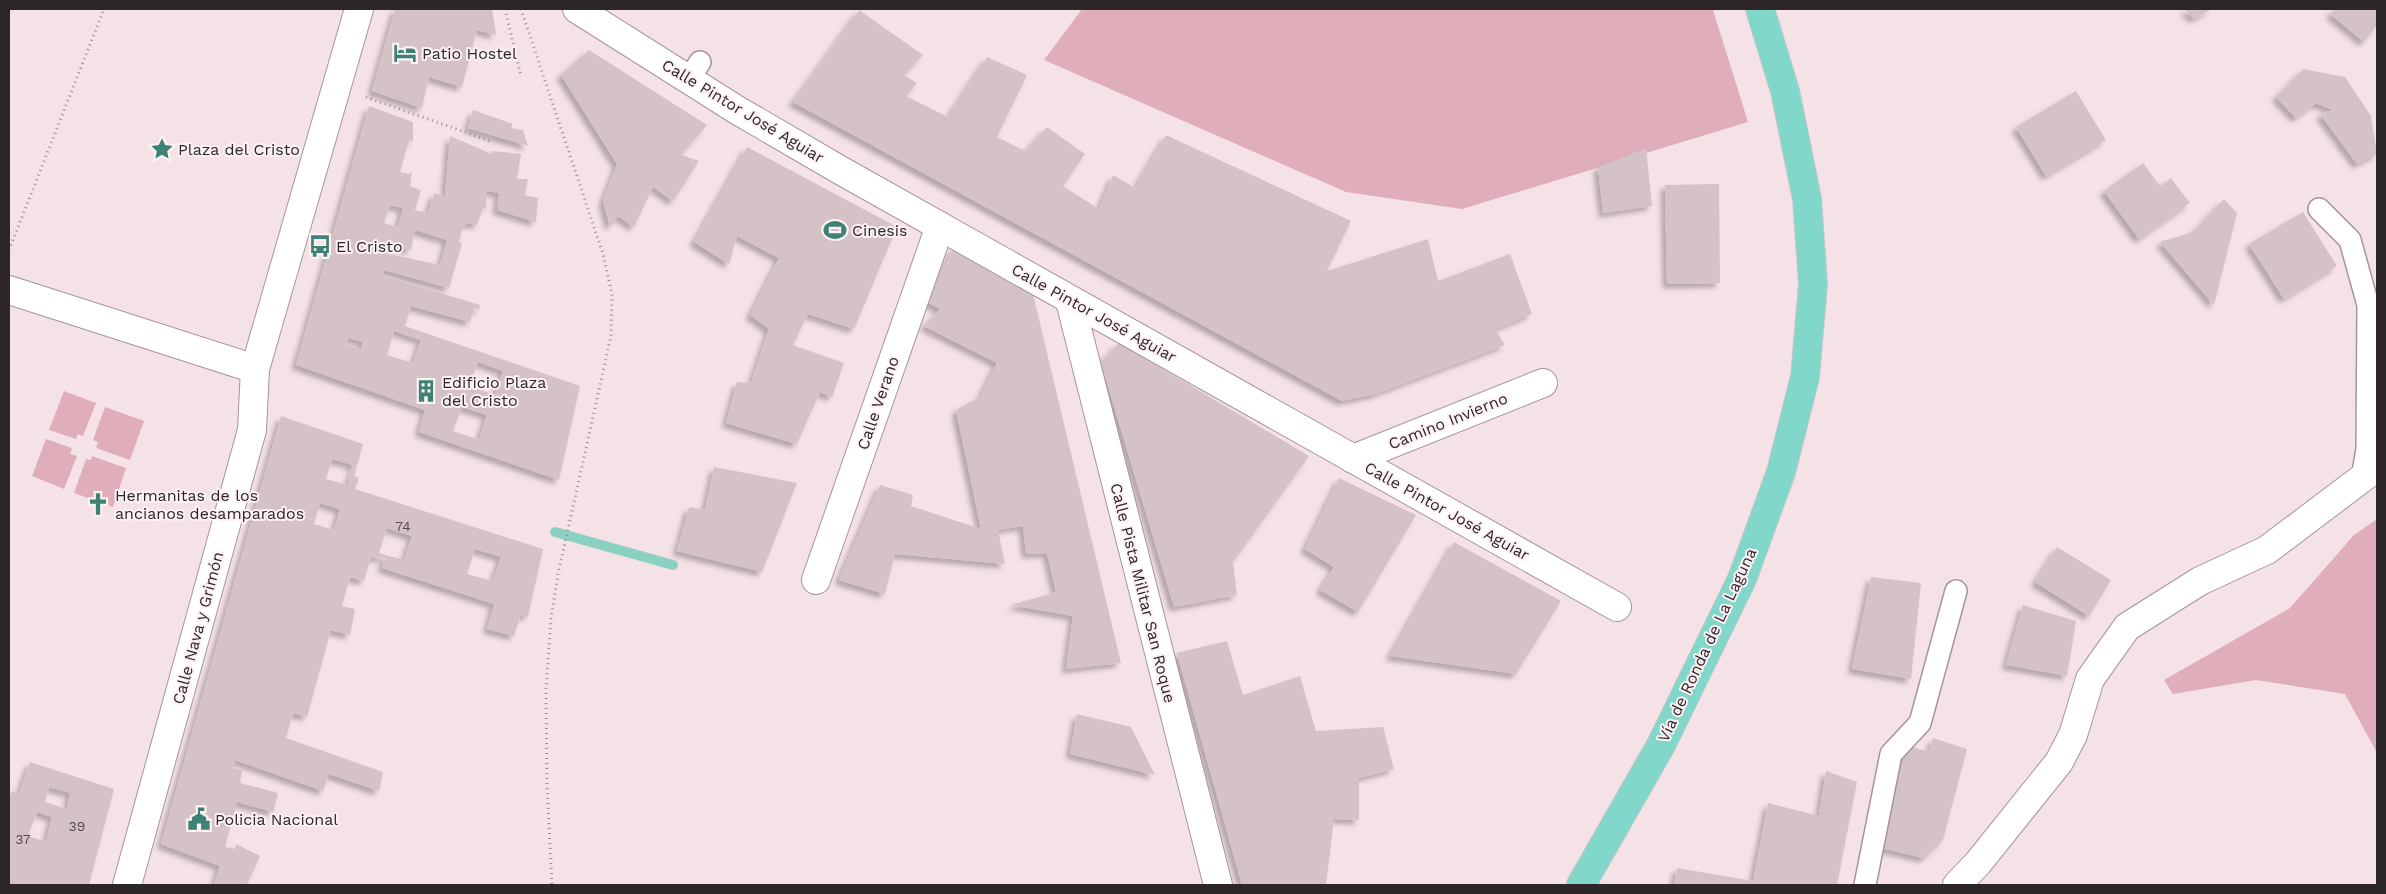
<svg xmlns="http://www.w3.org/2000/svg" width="2386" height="894" viewBox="0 0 2386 894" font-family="'Work Sans',sans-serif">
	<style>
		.green { fill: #e0adbb }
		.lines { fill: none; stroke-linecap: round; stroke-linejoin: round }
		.stream { stroke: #8bd1c2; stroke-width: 10 }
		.building { fill: #d4c2c7; fill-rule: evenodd; filter: url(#shadow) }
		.service-casing { stroke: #a69599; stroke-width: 24 }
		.minor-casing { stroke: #a69599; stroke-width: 30 }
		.tertiary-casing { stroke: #a69599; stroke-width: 30 }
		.primary-casing { stroke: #c8c7c7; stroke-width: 30 }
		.path { stroke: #9b8d91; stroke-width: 3; stroke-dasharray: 1 4; stroke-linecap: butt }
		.service { stroke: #fff; stroke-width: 21 }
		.minor { stroke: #fff; stroke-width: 28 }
		.tertiary { stroke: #fff; stroke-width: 28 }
		.primary { stroke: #81d7ca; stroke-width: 28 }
		.labels { text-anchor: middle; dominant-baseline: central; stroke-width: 4; stroke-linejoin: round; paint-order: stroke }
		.number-label { font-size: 14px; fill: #574d50 }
		.poi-label { font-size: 16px; fill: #2d2628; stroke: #fdf1f4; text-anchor: start }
		.street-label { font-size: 16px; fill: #2d2628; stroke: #fdf1f4 }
	</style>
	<defs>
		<filter id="shadow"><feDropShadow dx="-4.5" dy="4.5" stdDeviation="2.5" flood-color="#0004"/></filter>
	</defs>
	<rect width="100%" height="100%" fill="#f5e2e7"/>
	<!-- green -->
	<g class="green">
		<path d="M 1082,9 L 1710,9 L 1713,10 L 1748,122 L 1462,209 L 1346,192 L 1044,60 Z"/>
		<path d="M 64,391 L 96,403 L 83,436 L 78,434 L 76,439 L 49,430 Z"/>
		<path d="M 105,407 L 144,421 L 130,460 L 96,448 L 98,442 L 93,440 Z"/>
		<path d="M 46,439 L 72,448 L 70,454 L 77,456 L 64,489 L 32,476 Z"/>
		<path d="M 92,456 L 126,468 L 113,507 L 74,493 L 86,459 L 91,460 Z"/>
		<path d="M 2377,519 L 2377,753 L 2345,694 L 2256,680 L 2173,694 L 2164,680 L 2290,608 L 2354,535 Z"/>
	</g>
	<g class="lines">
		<!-- stream -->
		<path class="stream" d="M 555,532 L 673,565"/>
	</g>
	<!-- building -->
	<g class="building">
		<path d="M 395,9 L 492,9 L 496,35 L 477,30 L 462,87 L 429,77 L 422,108 L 372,91 Z"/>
		<path d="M 2184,9 L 2212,9 L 2194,19 Z"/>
		<path d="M 2335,9 L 2377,9 L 2377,25 L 2364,42 L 2330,14 Z"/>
		<path d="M 859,10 L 923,55 L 904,75 L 917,83 L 906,96 L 948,117 L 987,57 L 1027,75 L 997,137 L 1025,151 L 1047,127 L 1085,154 L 1063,186 L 1099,209 L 1113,175 L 1135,188 L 1166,135 L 1351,221 L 1327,271 L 1428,239 L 1438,281 L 1510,254 L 1532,314 L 1495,329 L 1505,345 L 1375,394 L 1342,401 L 793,102 Z"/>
		<path d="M 589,50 L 707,125 L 681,155 L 699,161 L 673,201 L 653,187 L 634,227 L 618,216 L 610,227 L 603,201 L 617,164 L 561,75 Z"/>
		<path d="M 2303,69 L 2345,77 L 2371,116 L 2377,154 L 2357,164 L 2320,114 L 2333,110 L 2316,103 L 2296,118 L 2276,97 Z"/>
		<path d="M 2076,91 L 2106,140 L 2046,176 L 2016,127 Z"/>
		<path d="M 369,106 L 413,122 L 413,141 L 409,140 L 400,172 L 409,174 L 412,171 L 410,186 L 421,190 L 415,210 L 428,213 L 434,193 L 445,196 L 450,136 L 492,154 L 492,151 L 521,154 L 517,179 L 528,179 L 525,195 L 538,198 L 536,222 L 497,210 L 499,193 L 487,191 L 486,209 L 483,208 L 477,225 L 468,223 L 463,226 L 459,242 L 462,243 L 449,288 L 384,270 L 382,275 L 480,305 L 479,310 L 474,308 L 470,322 L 411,306 L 405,326 L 580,386 L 559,480 L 419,432 L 425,410 L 296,365 ZM 390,205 L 403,208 L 398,227 L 384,223 ZM 415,230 L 447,240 L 440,265 L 376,251 L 378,242 L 411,250 ZM 394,331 L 421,340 L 413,363 L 387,355 ZM 349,338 L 363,342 L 361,349 L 346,344 ZM 478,362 L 503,371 L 495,395 L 469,386 ZM 462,407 L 487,415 L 479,440 L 453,431 Z"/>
		<path d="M 473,110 L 513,124 L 511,128 L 523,130 L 528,146 L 468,128 Z"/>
		<path d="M 747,147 L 897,227 L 854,329 L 808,314 L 793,345 L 844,363 L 832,397 L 820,392 L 797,444 L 726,423 L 737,382 L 751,383 L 769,329 L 750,315 L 779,258 L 737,236 L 729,264 L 694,242 Z"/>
		<path d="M 1646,148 L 1652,206 L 1603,213 L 1598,167 Z"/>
		<path d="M 2143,163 L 2160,186 L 2171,178 L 2190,203 L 2139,239 L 2104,191 Z"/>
		<path d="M 1719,184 L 1720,283 L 1667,284 L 1665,185 Z"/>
		<path d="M 2224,199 L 2237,213 L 2214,305 L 2160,242 L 2193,232 Z"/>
		<path d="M 2303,212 L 2337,266 L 2284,299 L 2249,244 Z"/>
		<path d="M 954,247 L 1033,294 L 1121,663 L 1066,669 L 1073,616 L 1011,605 L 1056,592 L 1047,553 L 1026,554 L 1023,526 L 998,530 L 1005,564 L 895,554 L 885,594 L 839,580 L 880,485 L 913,495 L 911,506 L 981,529 L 956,410 L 980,397 L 997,363 L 924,326 L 940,309 L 927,302 Z"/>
		<path d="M 1119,343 L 1309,456 L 1233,562 L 1237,595 L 1174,607 L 1101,362 Z"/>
		<path d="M 281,416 L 363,444 L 354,476 L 359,478 L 355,489 L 543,549 L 528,617 L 521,614 L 514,636 L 487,629 L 494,604 L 382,568 L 385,558 L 371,557 L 364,581 L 350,577 L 342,606 L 355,609 L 350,635 L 331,630 L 307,717 L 293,713 L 286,738 L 383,772 L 379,791 L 329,774 L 323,791 L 235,760 L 233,768 L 242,770 L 240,783 L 278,793 L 273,812 L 237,802 L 225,847 L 235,849 L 236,844 L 260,856 L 247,885 L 214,885 L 220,866 L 161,844 ZM 332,459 L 353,465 L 348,485 L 326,479 ZM 320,503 L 340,509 L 334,530 L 314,524 ZM 387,528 L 412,536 L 404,560 L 379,553 ZM 475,549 L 501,557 L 493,581 L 467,574 Z"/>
		<path d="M 714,467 L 797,483 L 762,572 L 677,551 L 689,507 L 705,510 Z"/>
		<path d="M 1339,478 L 1416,515 L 1358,612 L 1320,590 L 1334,567 L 1305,549 Z"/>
		<path d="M 1454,542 L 1561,601 L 1516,674 L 1390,656 Z"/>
		<path d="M 2057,547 L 2111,580 L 2089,616 L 2035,582 Z"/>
		<path d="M 1871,577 L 1921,583 L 1911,679 L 1852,669 Z"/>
		<path d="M 2023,605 L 2076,621 L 2067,676 L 2006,665 Z"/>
		<path d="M 1227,641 L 1243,695 L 1300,676 L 1316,731 L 1383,727 L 1394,769 L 1359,778 L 1359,820 L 1334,819 L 1326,885 L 1242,885 L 1177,653 Z"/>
		<path d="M 1077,714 L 1131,727 L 1155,775 L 1070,754 Z"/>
		<path d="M 1933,738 L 1967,749 L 1943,840 L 1924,858 L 1881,848 L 1907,745 L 1929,752 Z"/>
		<path d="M 30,762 L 114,789 L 89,885 L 9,885 L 9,799 L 12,791 L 19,794 ZM 49,787 L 70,793 L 67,809 L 45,802 ZM 37,812 L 52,817 L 46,842 L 28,836 Z"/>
		<path d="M 1826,771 L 1857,782 L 1837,885 L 1674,885 L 1677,868 L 1753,881 L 1768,803 L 1819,816 Z"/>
	</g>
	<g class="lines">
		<defs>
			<g id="service">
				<path d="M 689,79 L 700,62"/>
				<path d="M 2319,209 L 2350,240 L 2368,305 L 2367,449 L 2362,479"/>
				<path d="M 1865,885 L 1891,754 L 1920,723 L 1956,591"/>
			</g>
			<g id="minor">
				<path d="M 577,9 L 737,110 L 840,170 L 1617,607"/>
				<path d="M 9,290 L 255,369 L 359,9"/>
				<path d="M 1070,301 L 1218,885"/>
				<path d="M 1353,459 L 1543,383"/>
				<path d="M 816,580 L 940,226"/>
				<path d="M 1957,885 L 1978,863 L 2059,762 L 2073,735 L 2090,679 L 2127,627 L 2200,581 L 2267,550 L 2377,467"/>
			</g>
			<path id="tertiary" d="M 127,885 L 252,430 L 255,369"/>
			<path id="primary" d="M 1581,885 L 1661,745 L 1742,579 L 1781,472 L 1805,377 L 1813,284 L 1807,199 L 1785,91 L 1760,9"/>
		</defs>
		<!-- service casing -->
		<use href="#service" class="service-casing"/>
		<!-- minor casing -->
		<use href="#minor" class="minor-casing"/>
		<!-- tertiary casing -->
		<use href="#tertiary" class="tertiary-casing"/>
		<!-- primary casing -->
		<use href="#primary" class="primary-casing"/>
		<!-- path -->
		<g class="path">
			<path d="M 505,9 L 521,76"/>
			<path d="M 521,9 L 603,254 L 612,294 L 611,336 L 558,574 L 551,618 L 546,689 L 547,786 L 552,885"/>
			<path d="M 366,97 L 490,141"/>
			<path d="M 9,250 L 104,9"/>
		</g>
		<!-- service -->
		<use href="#service" class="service"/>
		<!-- minor -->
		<use href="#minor" class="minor"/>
		<!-- tertiary -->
		<use href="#tertiary" class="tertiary"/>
		<!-- primary -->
		<use href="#primary" class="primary"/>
	</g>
	<!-- icons -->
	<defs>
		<symbol id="hotel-bare" viewBox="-9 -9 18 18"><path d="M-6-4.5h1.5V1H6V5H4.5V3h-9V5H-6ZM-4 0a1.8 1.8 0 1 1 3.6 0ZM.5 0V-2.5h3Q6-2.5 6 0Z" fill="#3e8175" stroke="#fdf1f4" stroke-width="2.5" paint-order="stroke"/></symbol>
		<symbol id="sight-bare" viewBox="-9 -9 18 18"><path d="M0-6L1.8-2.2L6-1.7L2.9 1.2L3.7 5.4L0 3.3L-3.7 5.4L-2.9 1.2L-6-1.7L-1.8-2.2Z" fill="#3e8175" stroke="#fdf1f4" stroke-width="2.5" paint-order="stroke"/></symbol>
		<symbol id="stadium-bare" viewBox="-9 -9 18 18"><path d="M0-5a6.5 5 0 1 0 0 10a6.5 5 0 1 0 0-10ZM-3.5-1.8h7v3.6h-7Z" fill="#3e8175" stroke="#fdf1f4" stroke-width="2.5" paint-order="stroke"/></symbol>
		<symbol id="bus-bare" viewBox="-9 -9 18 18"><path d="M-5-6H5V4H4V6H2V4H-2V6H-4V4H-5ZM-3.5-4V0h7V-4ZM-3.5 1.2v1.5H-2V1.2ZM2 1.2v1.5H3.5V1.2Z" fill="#3e8175" stroke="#fdf1f4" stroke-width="2.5" paint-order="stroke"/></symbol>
		<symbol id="building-bare" viewBox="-9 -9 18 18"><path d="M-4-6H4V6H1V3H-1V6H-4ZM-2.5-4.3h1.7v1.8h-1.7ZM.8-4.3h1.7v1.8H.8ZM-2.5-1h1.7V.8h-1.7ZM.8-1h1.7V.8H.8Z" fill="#3e8175" stroke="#fdf1f4" stroke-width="2.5" paint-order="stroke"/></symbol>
		<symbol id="church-bare" viewBox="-9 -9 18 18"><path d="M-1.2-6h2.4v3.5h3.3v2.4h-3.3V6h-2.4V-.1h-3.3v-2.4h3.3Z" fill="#3e8175" stroke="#fdf1f4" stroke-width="2.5" paint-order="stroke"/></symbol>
		<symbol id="civic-bare" viewBox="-9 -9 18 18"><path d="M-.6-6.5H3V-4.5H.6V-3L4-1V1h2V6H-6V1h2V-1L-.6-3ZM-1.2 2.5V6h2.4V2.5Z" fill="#3e8175" stroke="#fdf1f4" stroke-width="2.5" paint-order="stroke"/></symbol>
	</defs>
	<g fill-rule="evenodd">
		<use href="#hotel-bare" x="389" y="37" width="32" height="32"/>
		<use href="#sight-bare" x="146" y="133" width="32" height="32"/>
		<use href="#stadium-bare" x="819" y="214" width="32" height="32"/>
		<use href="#bus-bare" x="304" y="230" width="32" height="32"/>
		<use href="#building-bare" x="410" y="375" width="32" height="32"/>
		<use href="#church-bare" x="82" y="488" width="32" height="32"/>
		<use href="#civic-bare" x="183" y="803" width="32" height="32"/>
	</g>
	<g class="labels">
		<!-- number labels -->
		<g class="number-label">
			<text x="403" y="526">74</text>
			<text x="77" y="826">39</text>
			<text x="23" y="839">37</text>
		</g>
		<!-- poi labels -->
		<g class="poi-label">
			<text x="422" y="53">Patio Hostel</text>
			<text x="178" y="149">Plaza del Cristo</text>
			<text x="852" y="230">Cinesis</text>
			<text x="336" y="246">El Cristo</text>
			<text x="442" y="382">Edificio Plaza<tspan x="442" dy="18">del Cristo</tspan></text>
			<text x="115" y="495">Hermanitas de los<tspan x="115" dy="18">ancianos desamparados</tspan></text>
			<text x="215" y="819">Policia Nacional</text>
		</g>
		<!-- street labels -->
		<g class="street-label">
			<text transform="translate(743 111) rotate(31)">Calle Pintor José Aguiar</text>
			<text transform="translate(1094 313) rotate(29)">Calle Pintor José Aguiar</text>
			<text transform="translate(878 403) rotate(-71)">Calle Verano</text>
			<text transform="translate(1448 421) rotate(-22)">Camino Invierno</text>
			<text transform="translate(1447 511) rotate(29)">Calle Pintor José Aguiar</text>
			<text transform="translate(1143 593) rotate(76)">Calle Pista Militar San Roque</text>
			<text transform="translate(198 628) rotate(-75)">Calle Nava y Grimón</text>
			<text transform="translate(1707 645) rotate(-65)">Vía de Ronda de La Laguna</text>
		</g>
	</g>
	<!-- border -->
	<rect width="2386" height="894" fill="none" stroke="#2d2628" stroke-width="20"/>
</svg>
